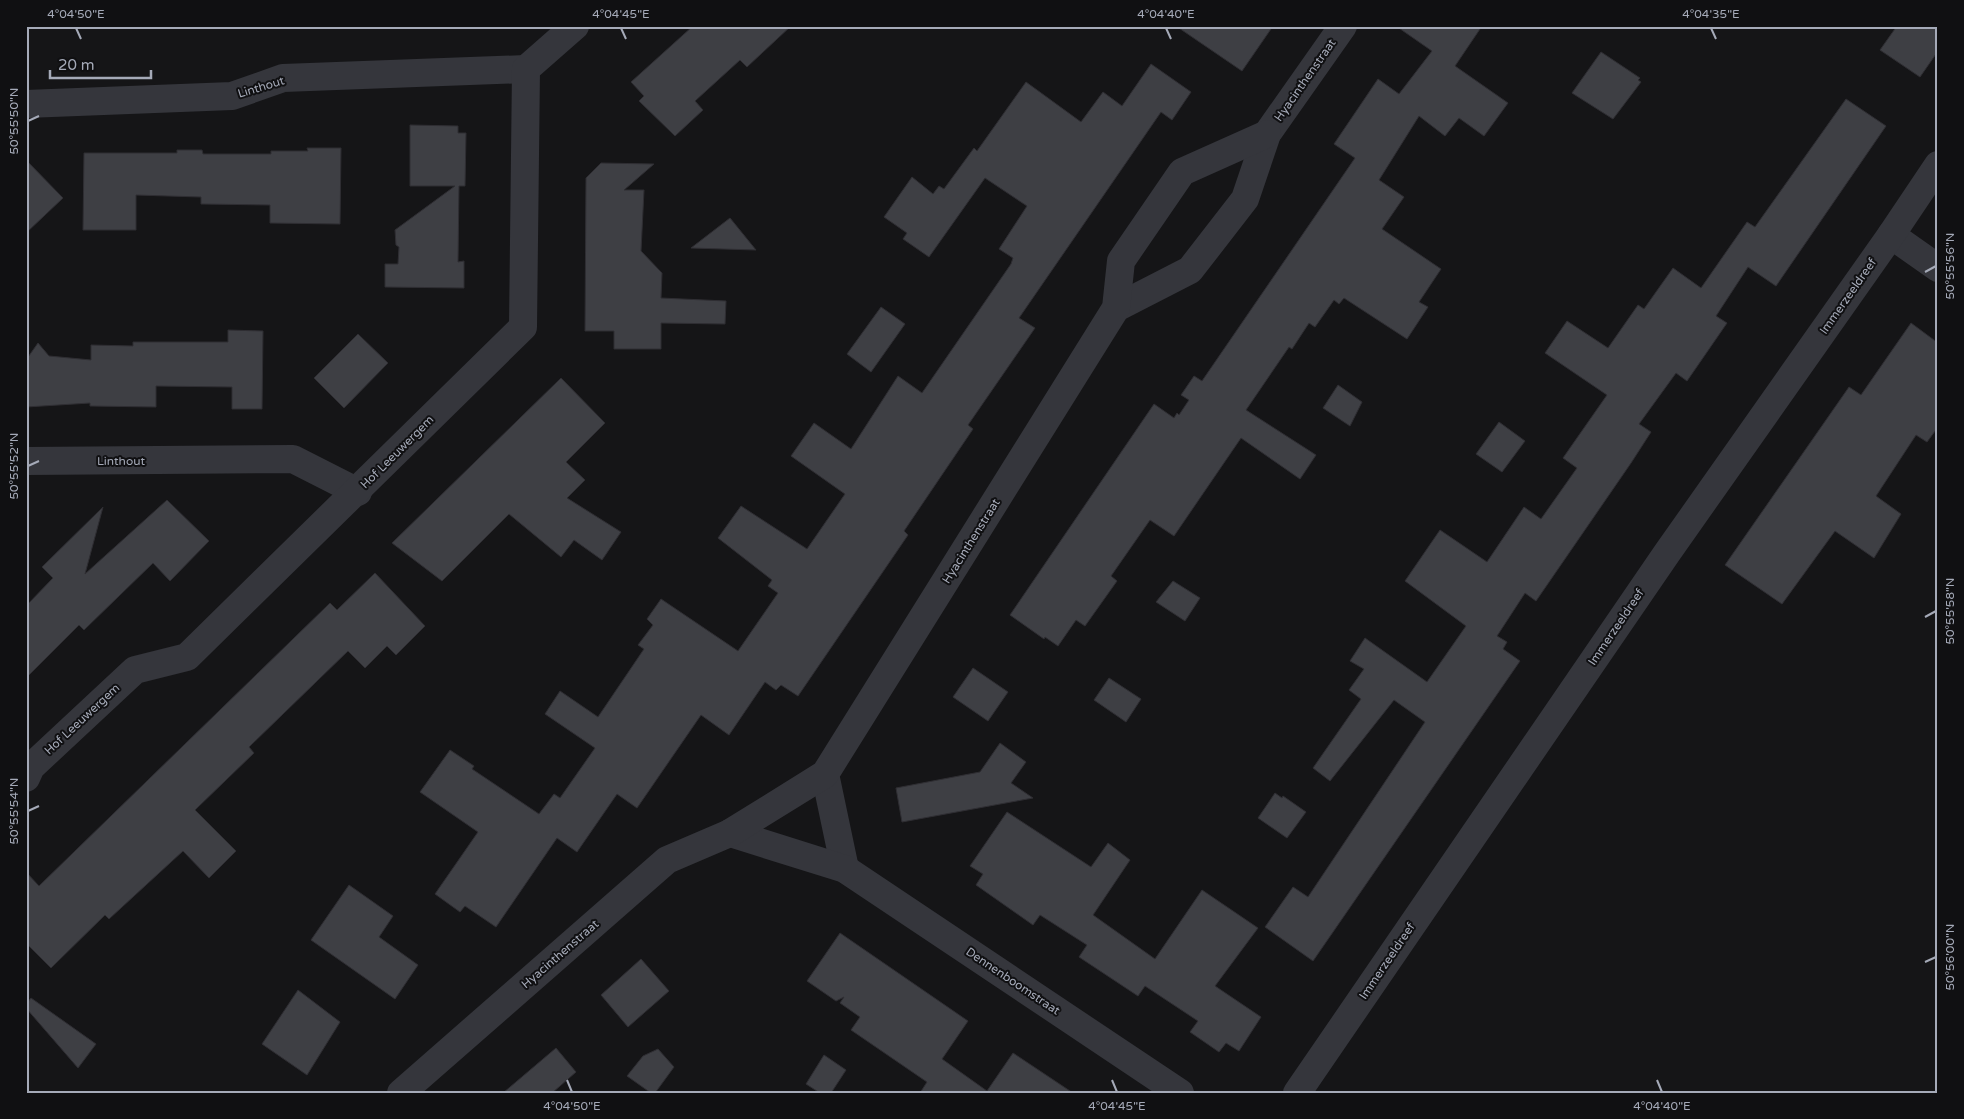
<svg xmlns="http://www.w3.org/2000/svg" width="1964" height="1119" viewBox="0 0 1964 1119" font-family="'Varela Round',sans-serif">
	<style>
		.building { fill: #3e3f44; stroke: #2f2e33 }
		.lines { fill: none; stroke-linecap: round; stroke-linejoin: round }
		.minor { stroke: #35363c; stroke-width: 28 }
		.ticks { fill: none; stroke: #a5aab8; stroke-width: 2 }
		.labels { text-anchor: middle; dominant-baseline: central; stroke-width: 4; stroke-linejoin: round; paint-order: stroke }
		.street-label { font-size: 12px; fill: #a5aab8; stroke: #101012 }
		.neatline { fill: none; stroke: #a5aab8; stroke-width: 2 }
		.ticks-label { font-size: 12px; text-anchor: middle; fill: #a5aab8 }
	</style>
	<rect width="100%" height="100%" fill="#151517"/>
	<!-- building -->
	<g class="building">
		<path d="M 693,26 L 791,26 L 747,67 L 740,60 L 695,101 L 703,110 L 675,136 L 639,101 L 644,96 L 631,82 Z"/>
		<path d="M 1176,26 L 1273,26 L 1242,71 Z"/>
		<path d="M 1396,26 L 1482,26 L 1455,66 L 1508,103 L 1484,136 L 1459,118 L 1445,136 L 1419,116 L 1379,180 L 1404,197 L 1382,229 L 1441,269 L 1419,302 L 1428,307 L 1407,339 L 1344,298 L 1339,304 L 1334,300 L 1315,327 L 1309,323 L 1292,349 L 1289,347 L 1246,410 L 1316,455 L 1300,479 L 1241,438 L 1174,536 L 1150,520 L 1111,576 L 1117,581 L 1085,626 L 1076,620 L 1058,646 L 1045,637 L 1044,639 L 1010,615 L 1154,404 L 1174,418 L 1177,413 L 1179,415 L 1189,400 L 1181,395 L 1194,376 L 1202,381 L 1283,263 L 1355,158 L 1334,144 L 1378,79 L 1399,94 L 1432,51 Z"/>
		<path d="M 1897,26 L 1938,26 L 1938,51 L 1920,77 L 1880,50 Z"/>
		<path d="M 1601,52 L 1640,78 L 1638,80 L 1641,82 L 1613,119 L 1572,93 Z"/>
		<path d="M 1151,64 L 1191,92 L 1172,120 L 1161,112 L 1019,318 L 1035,328 L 968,425 L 973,429 L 904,531 L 908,535 L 798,696 L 781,685 L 776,690 L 765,682 L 729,735 L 701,715 L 637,808 L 617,794 L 577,852 L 557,838 L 496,927 L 465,906 L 460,912 L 435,894 L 478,832 L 420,792 L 450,750 L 474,766 L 472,769 L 539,814 L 554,794 L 560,798 L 595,748 L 545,714 L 560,691 L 598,717 L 644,649 L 638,645 L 653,625 L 647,619 L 661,599 L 738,651 L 778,593 L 768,586 L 772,580 L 718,538 L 741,506 L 807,549 L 845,494 L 791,456 L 814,423 L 851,449 L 898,376 L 922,393 L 1011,264 L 1013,258 L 999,249 L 1027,206 L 985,178 L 929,257 L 903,239 L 907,233 L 884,217 L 912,177 L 933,194 L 939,186 L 944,189 L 974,148 L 977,151 L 1026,82 L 1081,122 L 1103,92 L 1122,106 Z"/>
		<path d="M 1846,99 L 1886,126 L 1776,286 L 1748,267 L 1716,316 L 1727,323 L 1687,381 L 1676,373 L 1639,424 L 1651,432 L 1631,463 L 1536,601 L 1525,593 L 1497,636 L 1507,642 L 1503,649 L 1520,661 L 1313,961 L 1265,927 L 1293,887 L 1308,897 L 1425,722 L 1394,700 L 1330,781 L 1313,768 L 1361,699 L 1349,690 L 1364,669 L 1350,661 L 1365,638 L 1427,682 L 1466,626 L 1405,581 L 1440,530 L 1487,562 L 1524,507 L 1541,519 L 1577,468 L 1563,458 L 1607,395 L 1545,353 L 1567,321 L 1608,348 L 1638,305 L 1644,309 L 1673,268 L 1701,288 L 1747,222 L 1755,227 Z"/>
		<path d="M 410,125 L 458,126 L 458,133 L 466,133 L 465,186 L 459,186 L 458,262 L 464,261 L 464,288 L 385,287 L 385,264 L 398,264 L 399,247 L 396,245 L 395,230 L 455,186 L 410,186 Z"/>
		<path d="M 307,148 L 341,148 L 340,224 L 270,223 L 270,205 L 201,204 L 201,197 L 136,195 L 136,230 L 83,230 L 84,153 L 177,153 L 177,150 L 202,150 L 203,154 L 271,154 L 271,151 L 308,151 Z"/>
		<path d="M 26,160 L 63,198 L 26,233 Z"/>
		<path d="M 601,163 L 654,164 L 624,190 L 644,190 L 641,251 L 662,273 L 661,298 L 726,301 L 725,324 L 661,323 L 661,349 L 614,349 L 614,331 L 585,331 L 586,178 Z"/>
		<path d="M 730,218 L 756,250 L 691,248 Z"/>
		<path d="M 881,307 L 905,324 L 871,372 L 847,354 Z"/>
		<path d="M 1911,323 L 1938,343 L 1938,427 L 1927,442 L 1916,435 L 1876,496 L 1901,514 L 1874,558 L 1835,531 L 1782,604 L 1725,565 L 1849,387 L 1861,395 Z"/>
		<path d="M 228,330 L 263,331 L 262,409 L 232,409 L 232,387 L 156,386 L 156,407 L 90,406 L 90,403 L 26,407 L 26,360 L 38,343 L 49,356 L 91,360 L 91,345 L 133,346 L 133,342 L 228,342 Z"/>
		<path d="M 358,334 L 388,363 L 344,408 L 314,378 Z"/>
		<path d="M 561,378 L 605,423 L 566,462 L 585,480 L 567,498 L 621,532 L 602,560 L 574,540 L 561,557 L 509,514 L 442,581 L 392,543 Z"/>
		<path d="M 1338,385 L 1362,402 L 1350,426 L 1323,408 Z"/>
		<path d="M 1499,422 L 1525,441 L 1502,472 L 1476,454 Z"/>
		<path d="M 167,500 L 209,541 L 170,581 L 153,563 L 84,630 L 79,625 L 26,678 L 26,606 L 53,578 L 42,567 L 103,507 L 85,574 Z"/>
		<path d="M 375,573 L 425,626 L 396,655 L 387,646 L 365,668 L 348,651 L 249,747 L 254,753 L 195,810 L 236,851 L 209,878 L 183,851 L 109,919 L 105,915 L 51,968 L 26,943 L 26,872 L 39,886 L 330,603 L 337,610 Z"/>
		<path d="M 1173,581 L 1200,598 L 1185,621 L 1156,602 Z"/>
		<path d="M 973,668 L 1008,692 L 988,721 L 953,697 Z"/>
		<path d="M 1109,678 L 1141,699 L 1126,722 L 1094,700 Z"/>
		<path d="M 1000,743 L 1026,762 L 1011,783 L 1033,798 L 902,822 L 896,788 L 980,772 Z"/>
		<path d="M 1275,793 L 1282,798 L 1283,796 L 1306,812 L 1287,838 L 1258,818 Z"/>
		<path d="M 1007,812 L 1091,867 L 1108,843 L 1130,860 L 1093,915 L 1155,959 L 1202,890 L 1258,928 L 1215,986 L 1261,1017 L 1239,1051 L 1226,1043 L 1219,1052 L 1190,1032 L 1198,1021 L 1145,986 L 1138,996 L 1079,957 L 1087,945 L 1040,915 L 1033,925 L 976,885 L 983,874 L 970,866 Z"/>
		<path d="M 349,885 L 393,916 L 379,937 L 418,965 L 395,999 L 311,940 Z"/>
		<path d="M 840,933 L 968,1021 L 942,1059 L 987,1091 L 1013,1053 L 1073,1093 L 920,1093 L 927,1082 L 851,1030 L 860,1017 L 840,1003 L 844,997 L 836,1001 L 807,981 Z"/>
		<path d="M 641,959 L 669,991 L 628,1027 L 601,995 Z"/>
		<path d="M 298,990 L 340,1022 L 307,1075 L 262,1044 Z"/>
		<path d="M 31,998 L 96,1044 L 78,1068 L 26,1008 L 26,1004 Z"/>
		<path d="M 556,1048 L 576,1072 L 552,1093 L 503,1093 Z"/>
		<path d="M 658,1049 L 674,1067 L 655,1093 L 651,1093 L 627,1076 L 643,1056 Z"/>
		<path d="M 824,1055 L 846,1070 L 831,1093 L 820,1093 L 806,1084 Z"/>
	</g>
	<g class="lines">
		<!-- minor -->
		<g class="minor">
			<path d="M 26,104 L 232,96 L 283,78 L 526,69"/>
			<path d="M 1891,235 L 1938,268"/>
			<path d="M 1116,308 L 1190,270 L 1245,199 L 1267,134 L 1343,26"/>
			<path d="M 26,461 L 293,459 L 358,492"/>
			<path d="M 825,774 L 845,869"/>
			<path d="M 26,778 L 31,767 L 135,670 L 187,657 L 523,327 L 526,69 L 575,26"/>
			<path d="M 730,833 L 845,869 L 1180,1093"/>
			<path d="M 401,1093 L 667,860 L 730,833 L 825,774 L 1116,308 L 1121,261 L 1182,172 L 1267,134"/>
			<path d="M 1297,1093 L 1667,553 L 1891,235 L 1938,165"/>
		</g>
	</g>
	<!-- ticks -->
	<path class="ticks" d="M 76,28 L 81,39M 621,28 L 626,39M 1166,28 L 1171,39M 1711,28 L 1716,39M 28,121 L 39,116M 1925,272 L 1936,266M 28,466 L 39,461M 1925,617 L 1936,611M 28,811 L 39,806M 1925,962 L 1936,957M 567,1080 L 572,1092M 1112,1080 L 1117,1092M 1657,1080 L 1662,1092"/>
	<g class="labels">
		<!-- street labels -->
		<g class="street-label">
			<text transform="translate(1305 80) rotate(-55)">Hyacinthenstraat</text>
			<text transform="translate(261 87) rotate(-17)">Linthout</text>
			<text transform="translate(1848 296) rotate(-55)">Immerzeeldreef</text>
			<text transform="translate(397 452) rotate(-45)">Hof Leeuwergem</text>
			<text x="121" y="461">Linthout</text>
			<text transform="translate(971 541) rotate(-58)">Hyacinthenstraat</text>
			<text transform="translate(1616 627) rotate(-56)">Immerzeeldreef</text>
			<text transform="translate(82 719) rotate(-43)">Hof Leeuwergem</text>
			<text transform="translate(560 954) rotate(-41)">Hyacinthenstraat</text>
			<text transform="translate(1387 961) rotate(-56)">Immerzeeldreef</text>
			<text transform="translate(1013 981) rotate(34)">Dennenboomstraat</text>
		</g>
	</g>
	<!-- border -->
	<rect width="1964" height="1119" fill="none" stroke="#101012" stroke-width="55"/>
	<!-- scale -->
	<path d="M50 70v8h101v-8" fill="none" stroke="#a5aab8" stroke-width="2.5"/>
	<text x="58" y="70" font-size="15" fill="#a5aab8" stroke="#101012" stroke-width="4" paint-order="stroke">20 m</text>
	<rect x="28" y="28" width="1908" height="1064" class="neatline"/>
	<g class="ticks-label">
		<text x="76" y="18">4°04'50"E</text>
		<text x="621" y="18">4°04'45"E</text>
		<text x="1166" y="18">4°04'40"E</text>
		<text x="1711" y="18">4°04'35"E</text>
		<text transform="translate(14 121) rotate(-90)" y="4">50°55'50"N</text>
		<text transform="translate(1950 266) rotate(-90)" y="4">50°55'56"N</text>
		<text transform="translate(14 466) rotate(-90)" y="4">50°55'52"N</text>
		<text transform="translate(1950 611) rotate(-90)" y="4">50°55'58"N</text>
		<text transform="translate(14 811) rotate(-90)" y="4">50°55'54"N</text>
		<text transform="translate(1950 957) rotate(-90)" y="4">50°56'00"N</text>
		<text x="572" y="1110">4°04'50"E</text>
		<text x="1117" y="1110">4°04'45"E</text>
		<text x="1662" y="1110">4°04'40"E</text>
	</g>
</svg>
